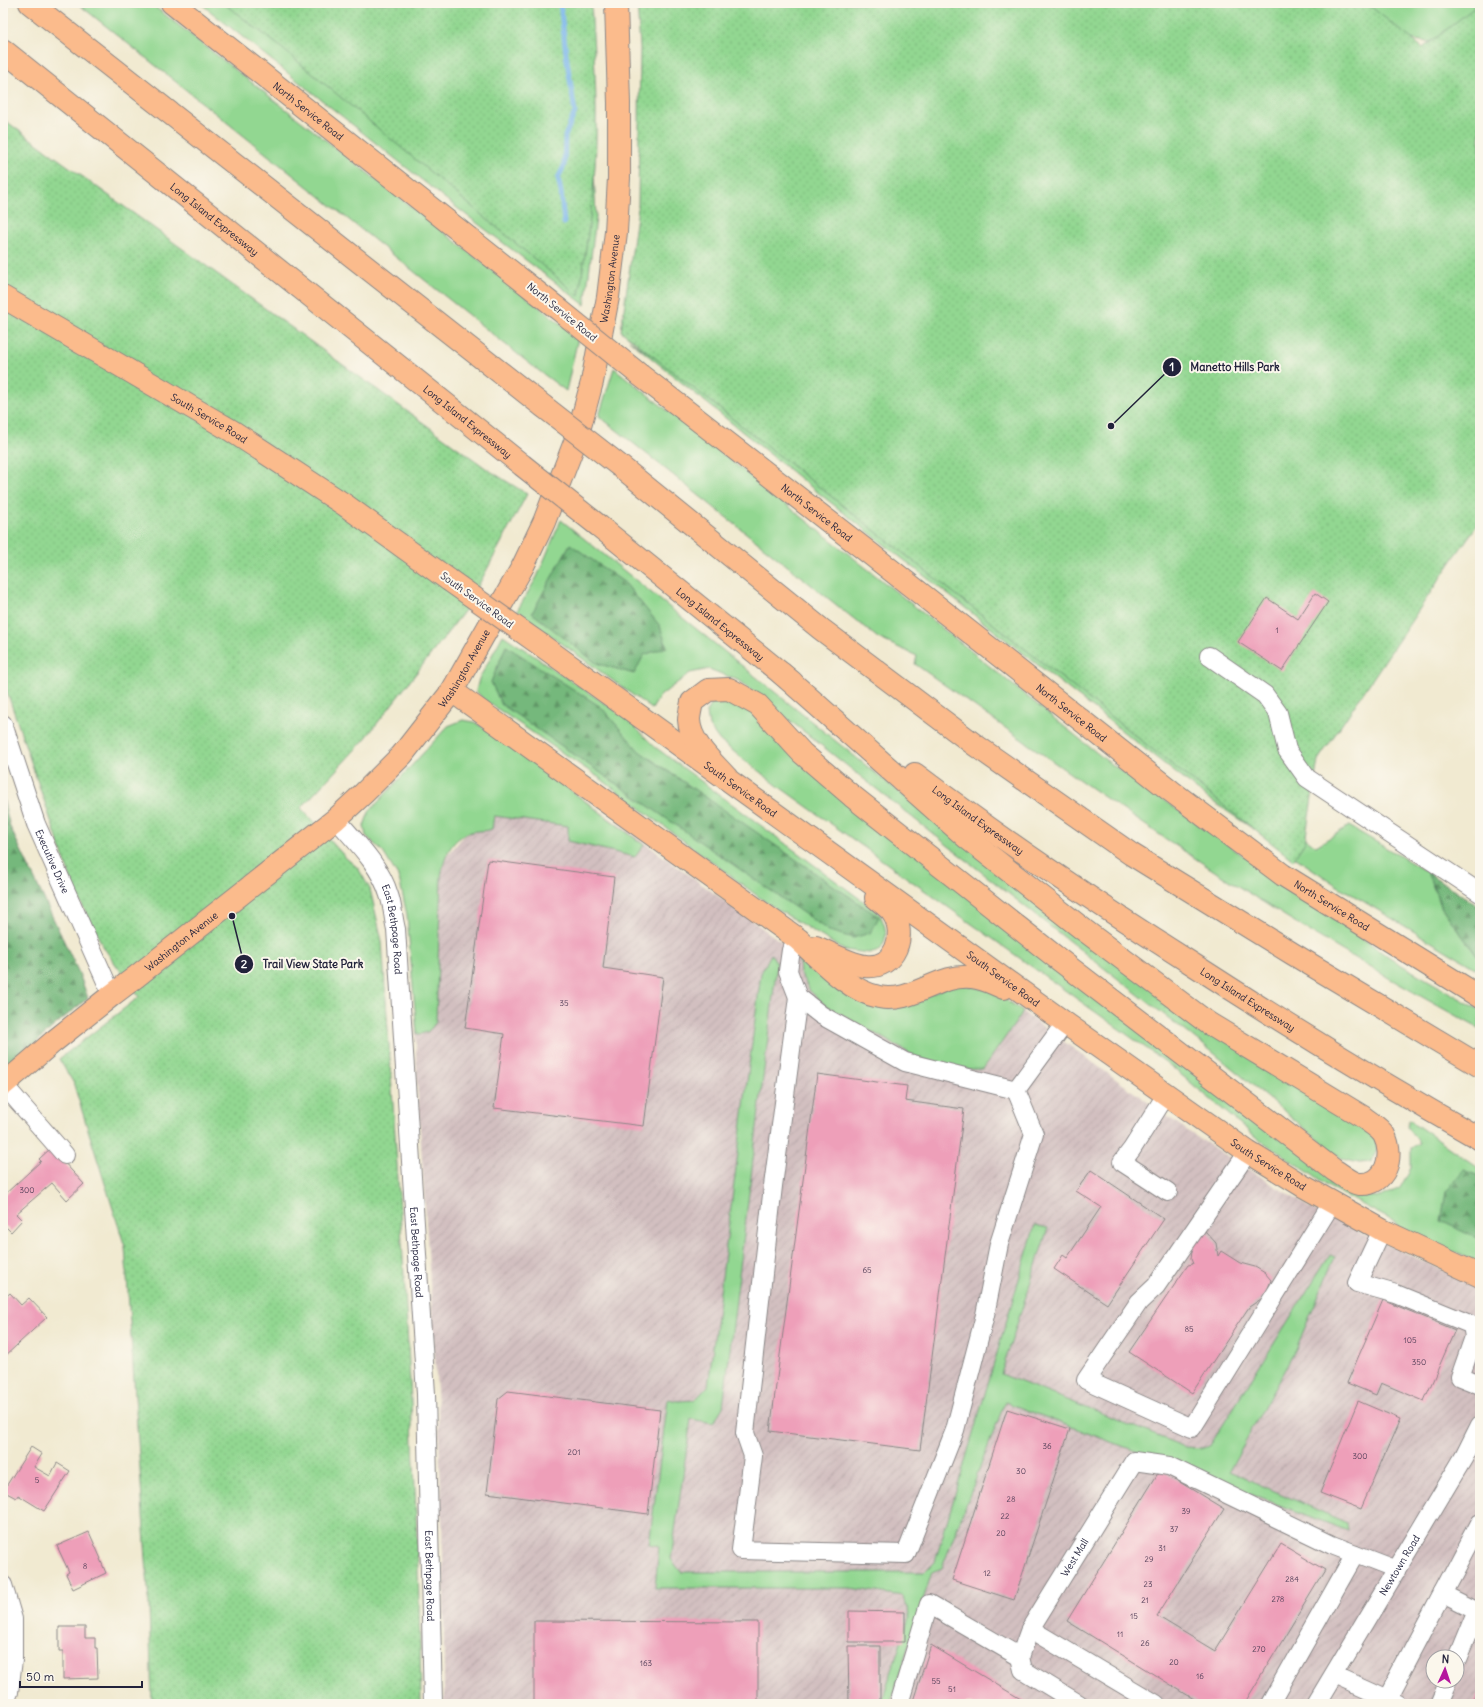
<svg xmlns="http://www.w3.org/2000/svg" width="1483" height="1707" viewBox="0 0 1483 1707" font-family="Delius,sans-serif">
	<style>
		.industrial { fill: url(#industrial-furrows); fill-rule: evenodd }
		.grass { fill: #92d791; stroke: #5a7c66 }
		.forest { fill: url(#forest-firs); stroke: #4c6d5b }
		.park { fill: url(#park-dots); stroke: #5a7c66 }
		.lines { fill: none; stroke-linecap: round; stroke-linejoin: round }
		.stream { stroke: #78b5eb; stroke-width: 5 }
		.building { fill: #ee9fb9 }
		.minor-casing { stroke: #8a8686; stroke-width: 20 }
		.major-casing { stroke: #8a8686; stroke-width: 24 }
		.highway-casing { stroke: #8a8686; stroke-width: 24 }
		.minor { stroke: #fff; stroke-width: 18 }
		.major { stroke: #fbbb8c; stroke-width: 22 }
		.highway { stroke: #fbbb8c; stroke-width: 22 }
		.major-bridge-casing { stroke: #8a8686; stroke-width: 24; stroke-linecap: butt }
		.highway-bridge-casing { stroke: #8a8686; stroke-width: 24; stroke-linecap: butt }
		.major-bridge { stroke: #fbbb8c; stroke-width: 22 }
		.highway-bridge { stroke: #fbbb8c; stroke-width: 22 }
		.labels { text-anchor: middle; dominant-baseline: central; stroke-width: 4; stroke-linejoin: round; paint-order: stroke }
		.number-label { font-size: 8px; fill: #55415a }
		.street-label { font-size: 10px; fill: #22223b; stroke: #fbf7ec }
		.leader { fill: none; stroke: #22223b; stroke-width: 1.5 }
		.callout-dot { fill: #22223b; stroke: #fbf7ec; stroke-width: 1.5 }
		.mark-label { font-size: 12px; text-anchor: middle; font-weight: bold; fill: #fff }
		.callout-label { font-size: 11px; text-anchor: middle; font-weight: bold; fill: #22223b; stroke: #fbf7ec; stroke-width: 4; stroke-linejoin: round; paint-order: stroke }
	</style>
	<defs>
		<pattern id="industrial-furrows" width="10" height="10" patternUnits="userSpaceOnUse"><rect width="10" height="10" fill="#d2bfc0"/><path d="M-1 1l2-2M0 10L10 0M9 11l2-2" fill="none" stroke="#b4a4a6"/></pattern>
		<pattern id="forest-firs" width="22" height="20" patternUnits="userSpaceOnUse"><rect width="22" height="20" fill="#75b87b"/><path d="M5 1l3.5 6h-7zM16 11l3.5 6h-7z" fill="#609566"/></pattern>
		<pattern id="park-dots" width="8" height="8" patternUnits="userSpaceOnUse"><rect width="8" height="8" fill="#92d791"/><path d="M2 2h.1M6 6h.1" fill="none" stroke="#7eb87e" stroke-width="1.8" stroke-linecap="round"/></pattern>
	</defs>
	<rect width="100%" height="100%" fill="#fbf7ec"/>
	<filter id="ink" filterUnits="userSpaceOnUse"><feTurbulence type="fractalNoise" baseFrequency=".025" numOctaves="2"/><feDisplacementMap in="SourceGraphic" scale="8" xChannelSelector="R" yChannelSelector="G"/><feConvolveMatrix kernelMatrix="1 2 1 2 8 2 1 2 1" color-interpolation-filters="sRGB"/></filter>
	<filter id="wash" filterUnits="userSpaceOnUse"><feTurbulence type="fractalNoise" baseFrequency=".012" numOctaves="4" result="noise"/><feDisplacementMap in="SourceGraphic" scale="16" xChannelSelector="R" yChannelSelector="G"/><feGaussianBlur stdDeviation="0.9" result="paint"/><feColorMatrix in="noise" values="0 0 0 0 0 0 0 0 0 0 0 0 0 0 0 0 0 1.4 0 .05"/><feComposite in="paint" operator="in"/></filter>
	<g filter="url(#wash)">
		<rect width="100%" height="100%" fill="#f1ead1"/>
		<!-- industrial -->
		<path class="industrial" d="M 528,759 L 801,956 L 879,1006 L 892,1009 L 995,992 L 1192,1134 L 1318,1213 L 1480,1287 L 1480,1704 L 444,1704 L 444,1581 L 438,1406 L 417,1082 L 412,898 ZM 1433,1657 L 1457,1657 L 1457,1681 L 1433,1681 Z"/>
		<!-- grass -->
		<g class="grass">
			<path d="M 77,3 L 150,3 L 570,331 L 578,338 L 566,391 L 530,364 Z"/>
			<path d="M 200,3 L 246,3 L 586,57 L 587,3 L 596,218 L 585,305 L 452,204 Z"/>
			<path d="M 1351,3 L 1480,3 L 1468,39 L 1427,42 L 1382,34 Z"/>
			<path d="M 629,340 L 788,447 L 1316,846 L 1349,826 L 1427,872 L 1442,908 L 1480,960 L 1480,971 L 1336,885 L 1209,799 L 802,480 Z"/>
			<path d="M 614,368 L 962,644 L 1107,761 L 1398,963 L 1480,1010 L 1480,1029 C 1405,988 1330,945 1258,899 C 1141,825 1028,744 915,664 L 917,656 L 878,638 L 599,416 Z"/>
			<path d="M 561,520 L 945,829 L 1375,1138 L 1377,1150 L 1371,1162 L 1359,1163 L 1342,1159 L 1210,1050 L 1056,931 L 740,681 L 709,669 L 690,673 L 660,696 L 652,709 L 517,611 L 537,577 Z"/>
			<path d="M 503,635 L 625,717 L 655,747 L 879,913 C 886,927 889,936 880,950 L 869,953 L 844,950 L 767,903 L 598,777 L 483,699 L 476,691 L 479,679 Z"/>
			<path d="M 727,697 L 742,701 L 1345,1187 L 1365,1196 L 1381,1197 L 1400,1188 L 1411,1168 L 1411,1148 L 1420,1143 L 1407,1127 L 1409,1120 L 1480,1169 L 1480,1264 L 1398,1227 L 1395,1222 L 1335,1190 L 1257,1138 L 1167,1063 L 778,786 L 720,741 L 709,726 L 707,712 L 713,702 Z"/>
			<path d="M 463,720 L 474,722 L 499,737 L 644,845 L 635,857 L 568,841 L 568,826 L 494,816 L 492,829 C 484,832 475,830 468,833 C 449,841 444,859 441,877 L 436,1022 C 430,1030 428,1034 417,1034 L 407,915 L 399,878 L 383,852 L 366,836 L 364,826 L 369,812 L 448,726 Z"/>
			<path d="M 771,954 L 777,963 L 723,1407 L 713,1423 L 691,1419 L 671,1559 L 681,1572 L 925,1572 L 935,1562 L 1035,1225 L 1048,1228 L 1001,1374 L 1185,1447 L 1202,1448 L 1211,1444 L 1330,1254 L 1335,1256 L 1296,1349 L 1229,1471 L 1347,1523 L 1348,1531 L 1005,1402 L 942,1568 L 932,1572 L 890,1704 L 881,1704 L 909,1618 L 908,1607 L 902,1596 L 850,1588 L 655,1588 L 659,1546 L 649,1544 L 668,1399 L 678,1401 L 695,1400 L 708,1386 L 761,973 Z"/>
			<path d="M 801,956 L 879,1006 L 892,1009 L 905,1006 L 956,983 L 995,992 L 1023,1012 L 983,1069 C 965,1071 933,1063 916,1057 L 825,1005 L 810,991 L 800,973 L 799,962 Z"/>
		</g>
		<!-- forest -->
		<g class="forest">
			<path d="M 570,544 L 625,583 L 660,626 L 667,647 L 644,655 L 634,674 L 596,663 L 532,613 Z"/>
			<path d="M 506,646 L 601,707 L 639,751 L 879,917 L 870,933 L 853,938 L 829,931 L 501,704 L 491,682 Z"/>
			<path d="M 3,798 L 10,827 L 79,973 L 88,998 L 55,1025 L 3,1073 Z"/>
			<path d="M 1427,872 L 1480,907 L 1480,960 L 1442,908 Z"/>
			<path d="M 1464,1170 L 1480,1176 L 1480,1240 L 1441,1221 L 1446,1192 Z"/>
		</g>
		<!-- park -->
		<g class="park">
			<path d="M 223,3 L 591,3 C 594,49 597,96 596,143 C 595,194 586,246 579,296 L 278,45 Z"/>
			<path d="M 637,3 L 1366,3 L 1423,48 L 1480,3 L 1480,521 L 1453,559 L 1318,760 L 1305,842 L 1293,860 L 621,331 L 638,208 L 640,47 Z"/>
			<path d="M 3,119 L 487,469 L 527,494 L 466,609 L 365,739 L 301,808 L 346,858 L 358,868 L 370,889 L 382,941 C 399,1195 418,1449 421,1704 L 152,1704 L 149,1604 L 125,1247 L 73,1082 L 59,1059 L 139,997 L 104,948 L 75,891 L 3,680 Z"/>
		</g>
		<g class="lines">
			<!-- stream -->
			<path class="stream" d="M 560,3 L 566,54 L 575,112 L 565,136 L 564,166 L 558,178 L 561,192 L 564,223"/>
		</g>
		<g id="blocks">
			<!-- building -->
			<g class="building">
				<path d="M 1315,593 L 1328,602 L 1282,671 L 1238,642 L 1267,598 L 1298,619 Z"/>
				<path d="M 488,860 L 614,877 L 603,968 L 663,977 L 644,1126 L 494,1108 L 504,1034 L 465,1028 Z"/>
				<path d="M 817,1074 L 907,1086 L 905,1101 L 964,1109 L 920,1450 L 770,1431 Z"/>
				<path d="M 51,1148 L 84,1184 L 67,1200 L 52,1183 L 16,1214 L 22,1220 L 11,1232 L 3,1224 L 3,1196 L 41,1161 L 39,1159 Z"/>
				<path d="M 1091,1170 L 1164,1219 L 1107,1304 L 1054,1269 L 1063,1255 L 1067,1258 L 1101,1207 L 1076,1191 Z"/>
				<path d="M 1205,1231 L 1216,1243 L 1218,1256 L 1221,1251 L 1240,1263 L 1255,1267 L 1265,1273 L 1271,1280 L 1267,1291 L 1261,1299 L 1249,1307 L 1192,1393 L 1129,1352 L 1188,1265 L 1193,1264 L 1191,1259 L 1192,1251 L 1194,1243 L 1199,1236 Z"/>
				<path d="M 10,1293 L 21,1305 L 29,1298 L 47,1317 L 3,1358 L 3,1299 Z"/>
				<path d="M 1383,1300 L 1455,1330 L 1424,1401 L 1381,1383 L 1376,1395 L 1347,1383 Z"/>
				<path d="M 508,1391 L 660,1410 L 648,1514 L 487,1493 L 498,1399 Z"/>
				<path d="M 1358,1401 L 1400,1419 L 1361,1509 L 1320,1493 Z"/>
				<path d="M 1007,1409 L 1070,1429 L 1014,1600 L 952,1580 Z"/>
				<path d="M 31,1447 L 42,1454 L 34,1467 L 50,1476 L 57,1463 L 70,1471 L 44,1511 L 18,1495 L 16,1498 L 3,1491 Z"/>
				<path d="M 1160,1470 L 1224,1509 L 1157,1616 L 1215,1651 L 1281,1544 L 1325,1570 L 1244,1704 L 1202,1704 L 1067,1621 Z"/>
				<path d="M 89,1532 L 101,1559 L 100,1559 L 106,1573 L 73,1589 L 66,1574 L 69,1572 L 57,1546 Z"/>
				<path d="M 849,1611 L 905,1612 L 905,1642 L 849,1642 Z"/>
				<path d="M 534,1621 L 758,1622 L 758,1704 L 534,1704 Z"/>
				<path d="M 59,1627 L 85,1627 L 85,1638 L 95,1638 L 95,1648 L 97,1648 L 98,1678 L 63,1679 L 63,1651 L 59,1651 Z"/>
				<path d="M 931,1645 L 1029,1704 L 912,1704 Z"/>
				<path d="M 848,1646 L 880,1646 L 880,1704 L 849,1704 Z"/>
				<path d="M 1480,1690 L 1480,1704 L 1473,1704 Z"/>
			</g>
		</g>
	</g>
	<g filter="url(#ink)">
		<use href="#blocks" fill-opacity="0" stroke="#8a8686" stroke-width="1"/>
		<g class="lines">
			<defs>
				<g id="minor">
					<path d="M 1209,656 L 1265,695 L 1278,713 L 1287,750 L 1307,778 L 1480,893"/>
					<path id="s1" d="M 3,724 L 36,824 L 112,995"/>
					<path id="s2" d="M 336,819 C 356,842 380,865 389,895 C 393,906 393,918 396,929 L 426,1394 L 433,1704"/>
					<path d="M 798,939 L 791,950 L 788,971 L 798,997 L 821,1015 L 905,1062 L 1016,1090 L 1065,1023"/>
					<path d="M 798,997 L 773,1186 L 745,1433 L 753,1456 L 741,1550 L 906,1554 L 955,1430 L 985,1315 L 999,1244 L 1034,1134 L 1016,1090"/>
					<path d="M 3,1084 L 65,1155"/>
					<path d="M 1166,1095 L 1132,1149 L 1122,1162 L 1168,1192"/>
					<path d="M 1248,1152 L 1156,1286 L 1139,1302 L 1086,1380 L 1192,1428 L 1332,1203"/>
					<path d="M 1382,1230 L 1357,1283 L 1396,1294 L 1472,1325 L 1474,1337 L 1460,1377 L 1480,1385"/>
					<path d="M 3,1585 L 13,1619 L 13,1660 L 9,1692 L 4,1704"/>
					<path d="M 1443,1593 L 1477,1610 L 1457,1659"/>
					<path d="M 1030,1629 L 1156,1704"/>
					<path id="s3" d="M 1020,1657 L 1030,1629 L 1134,1461 L 1169,1466 L 1332,1545 L 1397,1570"/>
					<path d="M 1020,1657 L 1023,1670 L 1079,1704"/>
					<path d="M 1334,1675 L 1398,1704"/>
					<path d="M 1387,1699 L 1480,1523"/>
					<path d="M 899,1704 L 929,1604 L 1020,1657"/>
					<path d="M 1270,1704 L 1355,1554"/>
					<path id="s4" d="M 1316,1704 L 1464,1457 L 1480,1425"/>
					<path d="M 1438,1704 L 1448,1681"/>
				</g>
				<g id="major">
					<path id="s5" d="M 172,3 L 557,308"/>
					<path id="s6" d="M 3,297 L 232,431 L 345,505 L 449,580"/>
					<path id="s7" d="M 640,375 L 868,552 L 1171,791 L 1283,875 L 1480,997"/>
					<path id="s8" d="M 541,645 L 1065,1023 L 1248,1152 L 1303,1186 L 1382,1230 L 1480,1276"/>
					<path d="M 452,691 L 798,939 C 820,959 848,991 879,997 C 912,1004 939,973 972,977 C 984,978 994,984 1004,988"/>
					<path d="M 816,947 C 830,953 850,964 865,966 C 895,970 908,934 892,912 C 888,907 881,902 876,898"/>
					<path id="s9" d="M 3,1085 L 53,1042 L 112,995 L 137,976 L 336,819 L 364,793 L 402,755 L 452,691 L 523,566 L 544,522 L 578,434 L 592,382 L 608,297 L 616,232 L 619,178 L 619,103 L 616,3"/>
				</g>
				<g id="highway">
					<path d="M 30,3 L 543,406"/>
					<path id="s10" d="M 3,50 L 522,465"/>
					<path d="M 620,466 L 821,629 L 975,745 L 1131,854 L 1293,954 L 1480,1066"/>
					<path id="s11" d="M 599,526 L 792,682"/>
					<path id="s12" d="M 915,774 C 1005,842 1099,905 1194,965 C 1288,1026 1383,1084 1480,1139"/>
					<path d="M 727,778 C 713,762 690,743 689,720 C 689,715 691,708 692,702 L 708,690 L 729,689 L 758,705 L 802,753 L 852,796 L 1057,958 L 1334,1170 C 1341,1174 1351,1183 1359,1184 C 1386,1186 1395,1156 1384,1135 C 1380,1128 1369,1122 1363,1117 L 1208,1023 L 1084,930 L 966,837 L 781,673"/>
				</g>
			</defs>
			<!-- minor casing -->
			<use href="#minor" class="minor-casing"/>
			<!-- major casing -->
			<use href="#major" class="major-casing"/>
			<!-- highway casing -->
			<use href="#highway" class="highway-casing"/>
			<!-- minor -->
			<use href="#minor" class="minor"/>
			<!-- major -->
			<use href="#major" class="major"/>
			<!-- highway -->
			<use href="#highway" class="highway"/>
			<defs>
				<g id="major-bridge">
					<path d="M 557,308 L 640,375"/>
					<path d="M 449,580 L 541,645"/>
				</g>
				<g id="highway-bridge">
					<path d="M 543,406 L 620,466"/>
					<path d="M 522,465 L 599,526"/>
				</g>
			</defs>
			<!-- major-bridge casing -->
			<use href="#major-bridge" class="major-bridge-casing"/>
			<!-- highway-bridge casing -->
			<use href="#highway-bridge" class="highway-bridge-casing"/>
			<!-- major-bridge -->
			<use href="#major-bridge" class="major-bridge"/>
			<!-- highway-bridge -->
			<use href="#highway-bridge" class="highway-bridge"/>
		</g>
	</g>
	<g class="labels">
		<!-- number labels -->
		<g class="number-label">
			<text x="1277" y="630">1</text>
			<text x="564" y="1003">35</text>
			<text x="27" y="1190">300</text>
			<text x="867" y="1270">65</text>
			<text x="1189" y="1329">85</text>
			<text x="1410" y="1340">105</text>
			<text x="1419" y="1362">350</text>
			<text x="1047" y="1446">36</text>
			<text x="574" y="1452">201</text>
			<text x="1360" y="1456">300</text>
			<text x="1021" y="1471">30</text>
			<text x="37" y="1480">5</text>
			<text x="1011" y="1499">28</text>
			<text x="1186" y="1511">39</text>
			<text x="1005" y="1516">22</text>
			<text x="1174" y="1529">37</text>
			<text x="1001" y="1533">20</text>
			<text x="1162" y="1548">31</text>
			<text x="1149" y="1559">29</text>
			<text x="85" y="1566">8</text>
			<text x="987" y="1573">12</text>
			<text x="1292" y="1579">284</text>
			<text x="1148" y="1584">23</text>
			<text x="1278" y="1599">278</text>
			<text x="1145" y="1600">21</text>
			<text x="1134" y="1616">15</text>
			<text x="1120" y="1634">11</text>
			<text x="1145" y="1643">26</text>
			<text x="1259" y="1649">270</text>
			<text x="1174" y="1662">20</text>
			<text x="646" y="1663">163</text>
			<text x="1200" y="1676">16</text>
			<text x="936" y="1681">55</text>
			<text x="952" y="1689">51</text>
		</g>
		<!-- street labels -->
		<g class="street-label">
			<text stroke="none"><textPath href="#s5" startOffset="174">North Service Road</textPath></text>
			<text stroke="none"><textPath href="#s10" startOffset="271">Long Island Expressway</textPath></text>
			<text stroke="none"><textPath href="#s9" startOffset="1045">Washington Avenue</textPath></text>
			<text transform="translate(562 312) rotate(39)">North Service Road</text>
			<text stroke="none"><textPath href="#s6" startOffset="239">South Service Road</textPath></text>
			<text stroke="none"><textPath href="#s10" startOffset="595">Long Island Expressway</textPath></text>
			<text stroke="none"><textPath href="#s7" startOffset="224">North Service Road</textPath></text>
			<text transform="translate(477 600) rotate(36)">South Service Road</text>
			<text stroke="none"><textPath href="#s11" startOffset="156">Long Island Expressway</textPath></text>
			<text stroke="none"><textPath href="#s9" startOffset="625">Washington Avenue</textPath></text>
			<text stroke="none"><textPath href="#s7" startOffset="548">North Service Road</textPath></text>
			<text stroke="none"><textPath href="#s8" startOffset="246">South Service Road</textPath></text>
			<text stroke="none"><textPath href="#s12" startOffset="78">Long Island Expressway</textPath></text>
			<text stroke="none"><textPath href="#s1" startOffset="146">Executive Drive</textPath></text>
			<text stroke="none"><textPath href="#s7" startOffset="872">North Service Road</textPath></text>
			<text stroke="none"><textPath href="#s2" startOffset="128">East Bethpage Road</textPath></text>
			<text stroke="none"><textPath href="#s9" startOffset="229">Washington Avenue</textPath></text>
			<text stroke="none"><textPath href="#s8" startOffset="570">South Service Road</textPath></text>
			<text stroke="none"><textPath href="#s12" startOffset="402">Long Island Expressway</textPath></text>
			<text stroke="none"><textPath href="#s8" startOffset="894">South Service Road</textPath></text>
			<text stroke="none"><textPath href="#s2" startOffset="452">East Bethpage Road</textPath></text>
			<text stroke="none"><textPath href="#s3" startOffset="114">West Mall</textPath></text>
			<text stroke="none"><textPath href="#s4" startOffset="162">Newtown Road</textPath></text>
			<text stroke="none"><textPath href="#s2" startOffset="776">East Bethpage Road</textPath></text>
		</g>
	</g>
	<!-- callouts -->
	<path class="leader" d="M1111 426L1172 367M232 916L244 964"/>
	<g class="callout-dot">
		<circle cx="1111" cy="426" r="4"/>
		<circle cx="232" cy="916" r="4"/>
		<circle cx="1172" cy="367" r="10"/>
		<circle cx="244" cy="964" r="10"/>
	</g>
	<g class="mark-label">
		<text x="1172" y="371">1</text>
		<text x="244" y="968">2</text>
	</g>
	<g class="callout-label">
		<text x="1235" y="371">Manetto Hills Park</text>
		<text x="313" y="968">Trail View State Park</text>
	</g>
	<!-- margin -->
	<rect width="1483" height="1707" fill="none" stroke="#fbf7ec" stroke-width="16"/>
	<!-- north arrow -->
	<g transform="translate(1445 1669) rotate(3)"><circle r="19" fill="#fbf7ec" stroke="#a4a2a5"/>
	<path d="M0-3L7 15L0 10L-7 15Z" fill="#b5179e"/>
	<text y="-6" font-size="11" font-weight="bold" text-anchor="middle" fill="#22223b">N</text>
	</g>
	<!-- scale -->
	<path d="M20 1681v6h122v-6" fill="none" stroke="#22223b" stroke-width="2"/>
	<text x="26" y="1681" font-size="12" fill="#22223b" stroke="#fbf7ec" stroke-width="3" paint-order="stroke">50 m</text>
</svg>
